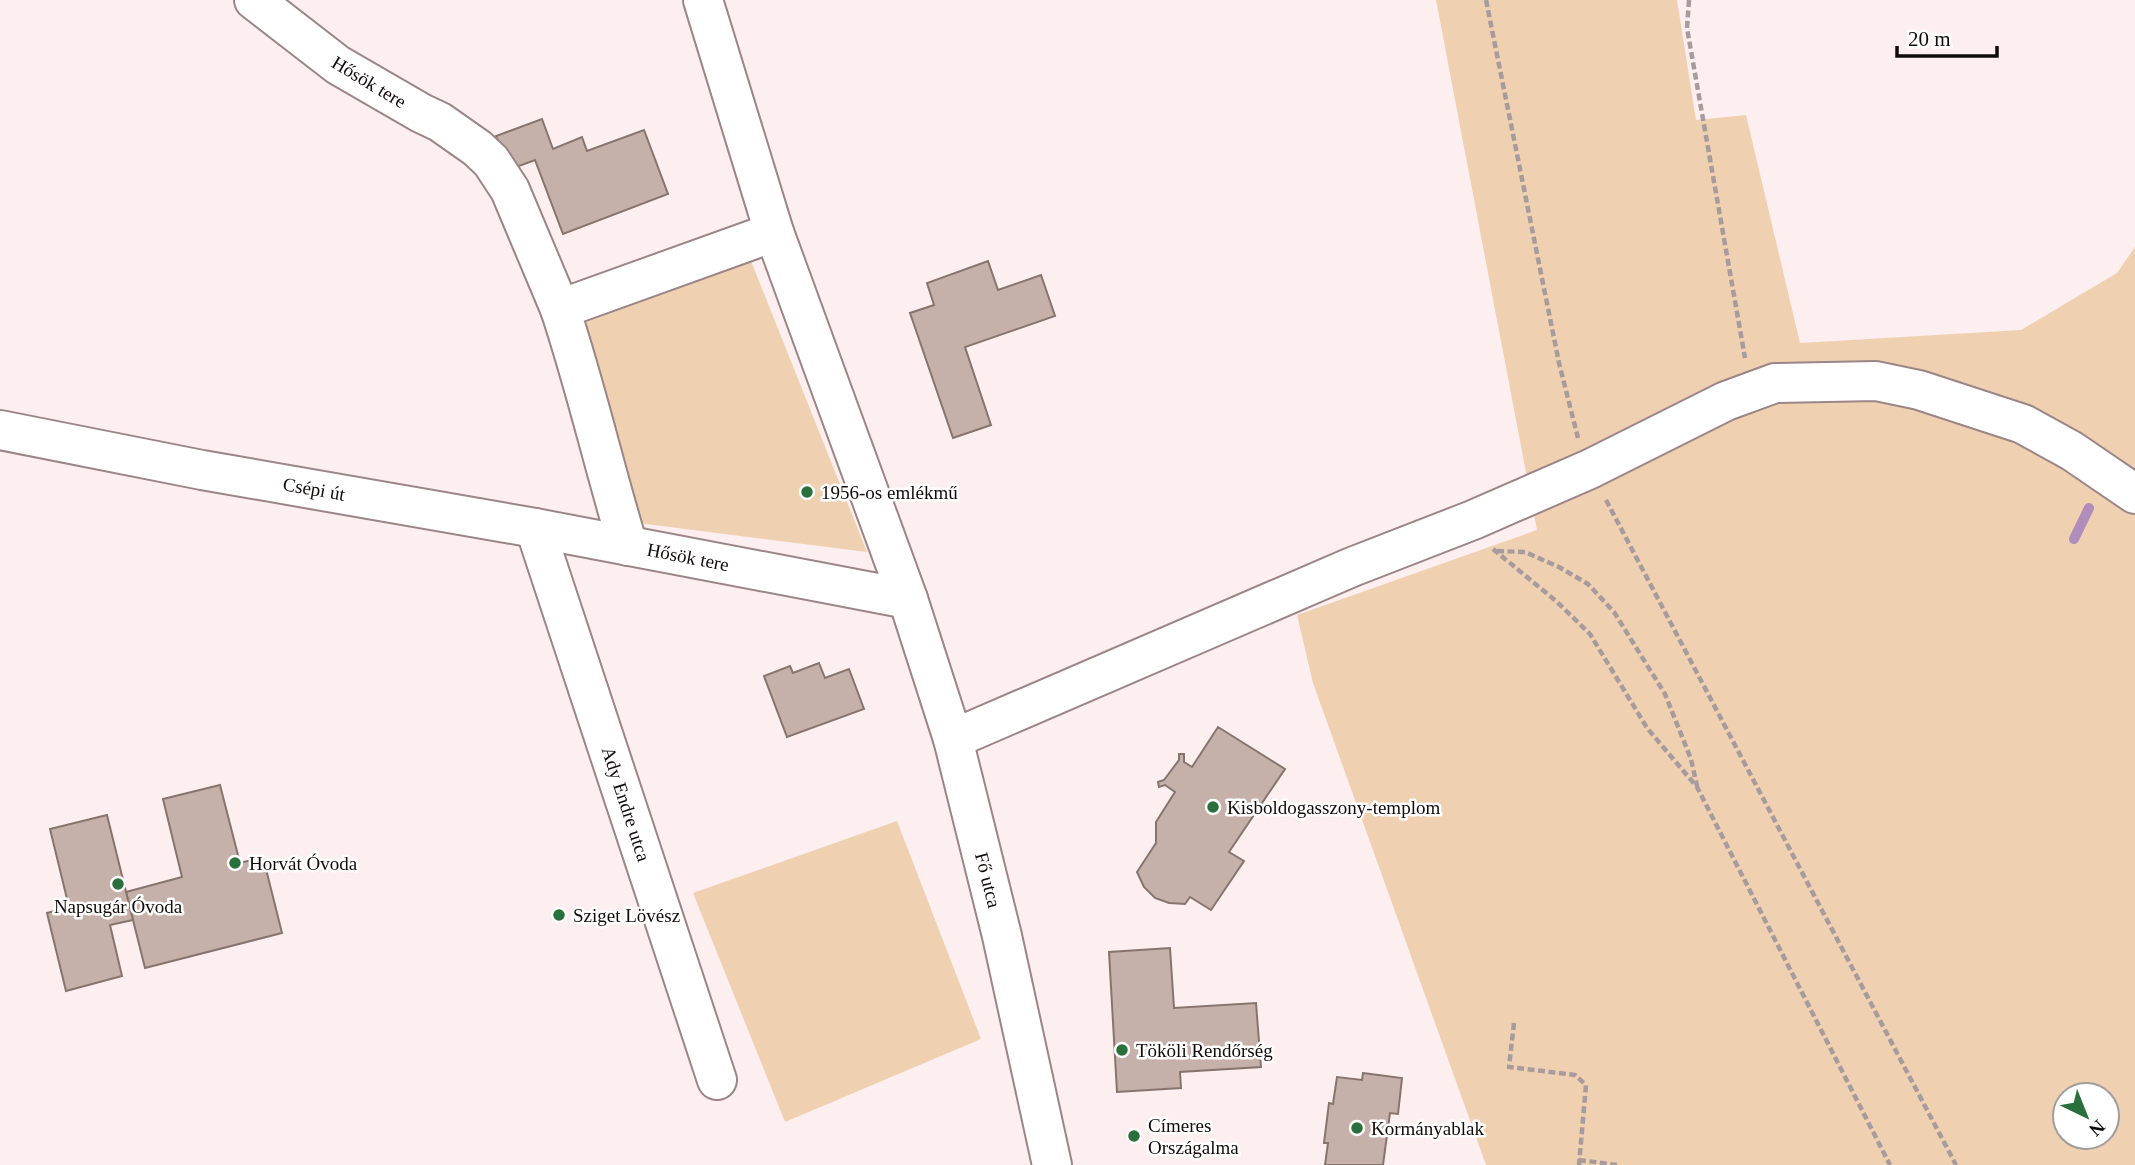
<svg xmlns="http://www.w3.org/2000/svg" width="2135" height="1165" viewBox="0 0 2135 1165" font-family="Georgia,serif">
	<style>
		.green { fill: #efd0b1; fill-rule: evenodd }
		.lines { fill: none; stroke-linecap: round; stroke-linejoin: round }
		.stream { stroke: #b08dbb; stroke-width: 10 }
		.building { fill: #c6b1aa; stroke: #87746d; stroke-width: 2 }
		.street-casing { stroke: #9b8587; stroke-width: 42 }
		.secondary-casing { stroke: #9b8587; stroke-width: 42 }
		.path { stroke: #a79b9c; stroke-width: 4.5; stroke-dasharray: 7 3.5; stroke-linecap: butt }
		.street { stroke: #fff; stroke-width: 38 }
		.secondary { stroke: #fff; stroke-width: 38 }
		.poi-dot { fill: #2a703c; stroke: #fff; stroke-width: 2.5 }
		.labels { text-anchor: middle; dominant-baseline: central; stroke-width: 5; stroke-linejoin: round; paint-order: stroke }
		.street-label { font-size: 19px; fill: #120b0b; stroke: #fff }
		.poi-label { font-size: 19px; fill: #120b0b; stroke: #fff; text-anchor: start }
	</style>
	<rect width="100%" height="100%" fill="#fdeeef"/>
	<!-- green -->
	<g class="green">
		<path d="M 1436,0 L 1677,0 L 1696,120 L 1746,115 L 1800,343 L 2021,330 L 2117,273 L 2135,247 L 2135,1165 L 1486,1165 L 1313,683 L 1297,615 L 1537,530 ZM 2065,1095 L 2107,1095 L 2107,1137 L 2065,1137 Z"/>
		<path d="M 749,256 L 867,552 L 630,522 L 620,460 L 586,321 Z"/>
		<path d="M 897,821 L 981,1039 L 785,1122 L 693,893 Z"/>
	</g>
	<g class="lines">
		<!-- stream -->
		<path class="stream" d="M 2074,539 L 2089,508"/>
	</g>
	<!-- building -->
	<g class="building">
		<path d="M 542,119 L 553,149 L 582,137 L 587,151 L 644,130 L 668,194 L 563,234 L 535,160 L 508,170 L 496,136 Z"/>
		<path d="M 988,261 L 998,290 L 1041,275 L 1055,316 L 965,347 L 991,425 L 953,438 L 910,313 L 934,305 L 927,283 Z"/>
		<path d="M 819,663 L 825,678 L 849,669 L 864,709 L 787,737 L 764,676 L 790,666 L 793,673 Z"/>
		<path d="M 1218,727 L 1285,769 L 1229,852 L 1244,861 L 1211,910 L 1190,897 L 1185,904 L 1169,903 L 1155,898 L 1144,887 L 1137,872 L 1156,843 L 1156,822 L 1175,792 L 1165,785 L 1159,787 L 1158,782 L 1164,780 L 1179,760 L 1179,754 L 1184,754 L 1184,762 L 1192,767 Z"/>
		<path d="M 220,785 L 240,863 L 263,857 L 282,933 L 145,968 L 126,892 L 182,877 L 163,799 Z"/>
		<path d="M 107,815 L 133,920 L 110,925 L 122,976 L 66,991 L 47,913 L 69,907 L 50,829 Z"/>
		<path d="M 1170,948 L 1174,1008 L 1256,1003 L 1261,1067 L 1180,1072 L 1181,1088 L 1117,1092 L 1109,952 Z"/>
		<path d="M 1363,1073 L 1402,1078 L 1398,1114 L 1390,1113 L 1383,1165 L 1325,1165 L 1328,1143 L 1324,1143 L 1329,1103 L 1333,1104 L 1337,1077 L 1362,1080 Z"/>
	</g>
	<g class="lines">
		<defs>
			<g id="street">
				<path d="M 254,0 L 338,65 L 421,113 L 440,122 L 477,148 L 491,161 L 510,190 L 560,309"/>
				<path d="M 535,528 L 717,1080"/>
				<path d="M 628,546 C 604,467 586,387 560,309 L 774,232"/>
				<path d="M 953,739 L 1352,567 L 1473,520 L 1590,469 L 1726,401 L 1775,383 L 1876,381 L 1919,390 L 2023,424 L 2072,451 L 2135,494"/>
			</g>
			<g id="secondary">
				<path d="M 703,0 L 774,232 L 908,599 L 953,739 L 1002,936 L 1052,1165"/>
				<path d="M 0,430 L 202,470 L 535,528 L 908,599"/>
			</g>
		</defs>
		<!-- street casing -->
		<use href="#street" class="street-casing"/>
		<!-- secondary casing -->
		<use href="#secondary" class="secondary-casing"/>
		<!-- path -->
		<g class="path">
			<path d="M 1486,0 L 1559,363 L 1578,438"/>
			<path d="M 1689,0 L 1687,28 L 1745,358"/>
			<path d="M 1606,500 L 1956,1165"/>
			<path d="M 1493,549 L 1556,601 L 1590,634 L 1647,728 L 1697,787 L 1890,1165"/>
			<path d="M 1497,551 L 1525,552 L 1559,567 L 1588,584 L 1614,612 L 1665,694 L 1691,759 L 1697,786"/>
			<path d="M 1514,1023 L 1509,1067 L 1575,1075 L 1586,1085 L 1579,1165"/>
			<path d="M 1579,1160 L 1617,1165"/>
		</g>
		<!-- street -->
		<use href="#street" class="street"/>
		<!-- secondary -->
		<use href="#secondary" class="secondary"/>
	</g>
	<!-- markers -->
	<g class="poi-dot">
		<circle cx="807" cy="492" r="7"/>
		<circle cx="1213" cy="807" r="7"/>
		<circle cx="235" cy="863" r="7"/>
		<circle cx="118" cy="884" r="7"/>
		<circle cx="559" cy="915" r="7"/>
		<circle cx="1122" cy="1050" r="7"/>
		<circle cx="1357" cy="1128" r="7"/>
		<circle cx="1134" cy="1136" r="7"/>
	</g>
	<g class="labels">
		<!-- street labels -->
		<g class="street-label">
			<text transform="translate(369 82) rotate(31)">Hősök tere</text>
			<text transform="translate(314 489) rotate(10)">Csépi út</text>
			<text transform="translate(688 557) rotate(11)">Hősök tere</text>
			<text transform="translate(626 804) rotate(72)">Ady Endre utca</text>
			<text transform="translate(988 880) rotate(76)">Fő utca</text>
		</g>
		<!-- poi labels -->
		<g class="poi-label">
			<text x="821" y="492">1956-os emlékmű</text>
			<text x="1227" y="807">Kisboldogasszony-templom</text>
			<text x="249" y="863">Horvát Óvoda</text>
			<text x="118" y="906" text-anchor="middle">Napsugár Óvoda</text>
			<text x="573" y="915">Sziget Lövész</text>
			<text x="1136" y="1050">Tököli Rendőrség</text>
			<text x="1148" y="1125">Címeres<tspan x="1148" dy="22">Országalma</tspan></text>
			<text x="1371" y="1128">Kormányablak</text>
		</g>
	</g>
	<!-- north arrow -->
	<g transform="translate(2086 1116) rotate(137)"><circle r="33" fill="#ffffff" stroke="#a09d9d" stroke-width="2"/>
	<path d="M0-5L12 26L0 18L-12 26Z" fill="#2a703c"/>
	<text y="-10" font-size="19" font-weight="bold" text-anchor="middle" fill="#120b0b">N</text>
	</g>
	<!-- scale -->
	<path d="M1897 46v10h100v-10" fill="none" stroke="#120b0b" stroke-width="3.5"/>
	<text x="1908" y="46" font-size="21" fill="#120b0b" stroke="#ffffff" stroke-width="5" paint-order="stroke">20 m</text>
</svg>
